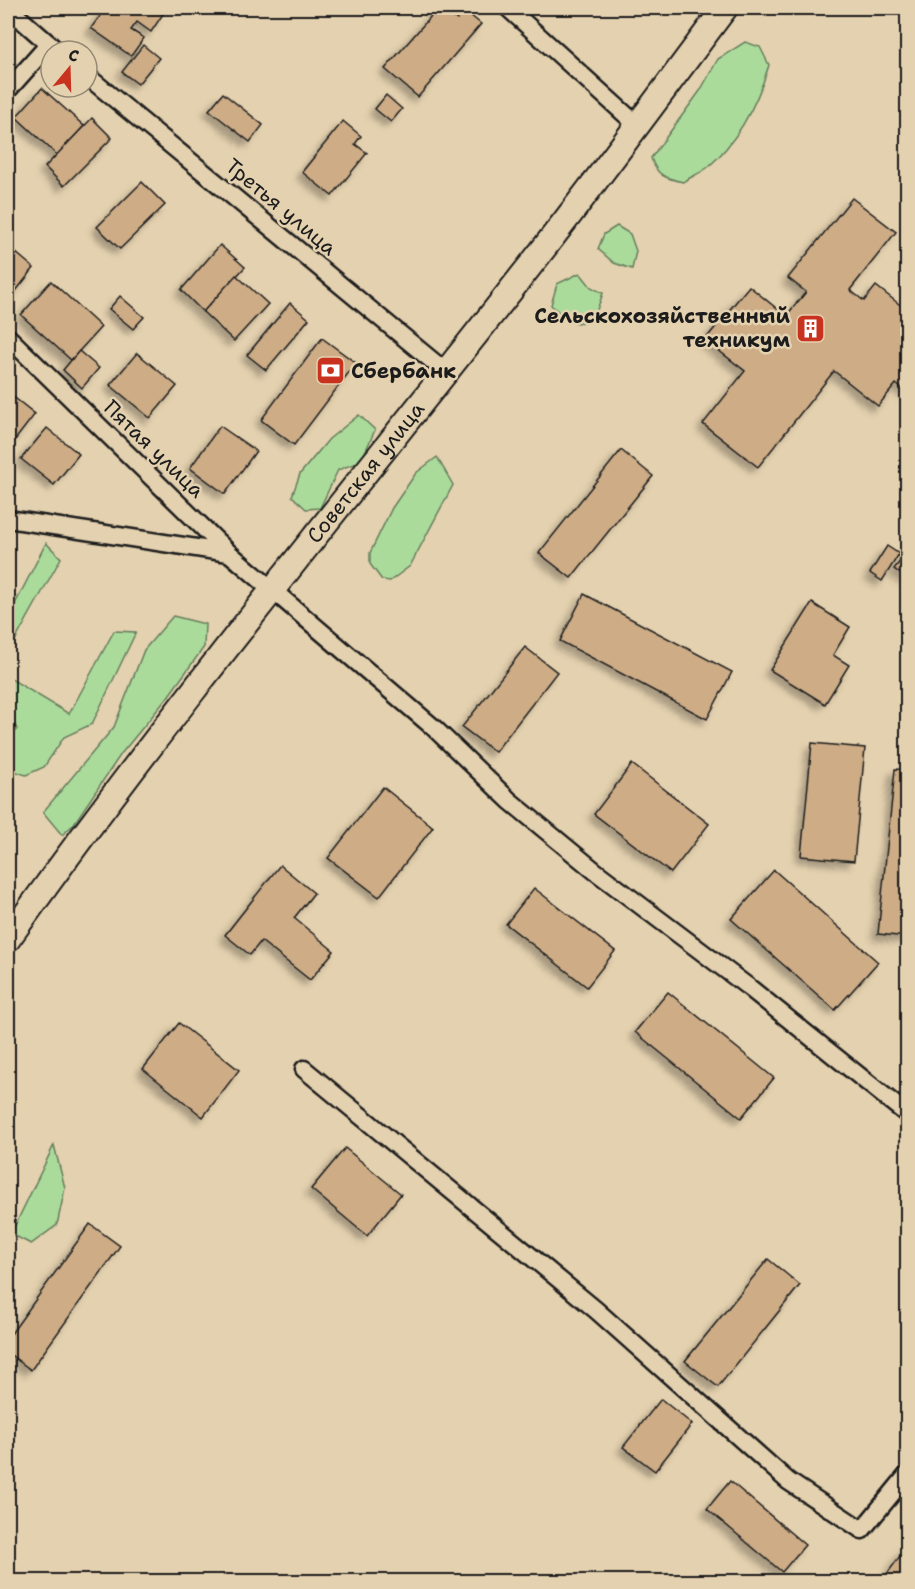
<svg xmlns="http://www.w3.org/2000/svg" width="915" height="1589" viewBox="0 0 915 1589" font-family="'Shantell Sans',sans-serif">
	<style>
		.green { fill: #abdb9b; stroke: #647c5c; stroke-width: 1.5 }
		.building { fill: #cdac86; stroke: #1c1c1c; stroke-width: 1.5; filter: url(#shadow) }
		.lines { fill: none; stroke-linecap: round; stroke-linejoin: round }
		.street-casing { stroke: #1c1c1c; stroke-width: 21 }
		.secondary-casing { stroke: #1c1c1c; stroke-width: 28 }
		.street { stroke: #e4d1af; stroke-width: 16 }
		.secondary { stroke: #e4d1af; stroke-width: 24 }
		.labels { text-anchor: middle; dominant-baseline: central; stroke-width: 5; stroke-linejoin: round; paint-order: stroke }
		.street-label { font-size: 21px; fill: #1c1c1c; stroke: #e4d1af }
		.poi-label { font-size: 21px; font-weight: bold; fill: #1c1c1c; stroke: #e4d1af; text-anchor: end }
	</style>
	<defs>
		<filter id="shadow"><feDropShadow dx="-5.5" dy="5.5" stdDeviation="3" flood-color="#0004"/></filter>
	</defs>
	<rect width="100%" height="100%" fill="#e4d1af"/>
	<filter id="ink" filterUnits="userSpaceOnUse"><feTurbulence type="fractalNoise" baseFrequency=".0167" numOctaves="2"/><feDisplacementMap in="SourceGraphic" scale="12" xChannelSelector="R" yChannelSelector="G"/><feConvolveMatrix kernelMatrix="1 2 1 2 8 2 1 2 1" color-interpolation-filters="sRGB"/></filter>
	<g filter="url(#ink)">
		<!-- green -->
		<g class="green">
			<path d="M 745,42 L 760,47 L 769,65 C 757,104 738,141 707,168 C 700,173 691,177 683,182 C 665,178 657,176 651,158 L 700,91 L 718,59 Z"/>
			<path d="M 617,226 L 630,234 L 636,251 L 632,269 L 614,263 L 598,249 L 604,234 Z"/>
			<path d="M 580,273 L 591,287 L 603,293 L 594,318 C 572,329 567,319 551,305 L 557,284 Z"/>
			<path d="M 359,415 L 375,430 L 361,461 L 338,470 L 320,508 L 306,509 L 292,496 L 300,474 L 329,439 Z"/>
			<path d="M 437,457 L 453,485 L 410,566 L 390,581 L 382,580 L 370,564 L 370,553 L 392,508 L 416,473 Z"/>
			<path d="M 46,543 L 61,558 L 8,653 L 8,618 Z"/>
			<path d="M 173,616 L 205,624 L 204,647 L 167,698 L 121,754 L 73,825 L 62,835 L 43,812 L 114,727 L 144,650 Z"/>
			<path d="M 114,631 L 136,632 L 92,724 L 64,737 L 44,767 L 26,775 L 8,769 L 8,743 L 17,729 L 8,712 L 8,677 L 69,714 Z"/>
			<path d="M 54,1145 L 65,1188 L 57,1225 L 31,1244 L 11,1234 Z"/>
		</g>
		<!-- building -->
		<g class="building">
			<path d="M 106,8 L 153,8 L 163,14 L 151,32 L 137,22 L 131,30 L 144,38 L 131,56 L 91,28 Z"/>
			<path d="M 438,8 L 443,8 L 457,20 L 465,11 L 481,24 L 418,97 L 385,69 Z"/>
			<path d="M 143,45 L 159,58 L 138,84 L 122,72 Z"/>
			<path d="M 42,88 L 84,126 L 57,155 L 16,117 Z"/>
			<path d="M 223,93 L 263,125 L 250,142 L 209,110 Z"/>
			<path d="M 386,95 L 402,109 L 391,122 L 375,109 Z"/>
			<path d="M 92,118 L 112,138 L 64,186 L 45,167 Z"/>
			<path d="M 343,121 L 361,136 L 355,144 L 367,153 L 332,196 L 302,172 Z"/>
			<path d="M 142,182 L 165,205 L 120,249 L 97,227 Z"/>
			<path d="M 852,198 L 896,232 L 850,290 L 864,301 L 876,286 L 908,311 L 908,393 L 896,384 L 878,406 L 834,371 L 758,467 L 703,424 L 745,371 L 705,340 L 749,286 L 786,316 L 806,292 L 788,278 Z"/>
			<path d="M 220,245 L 245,267 L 203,312 L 181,290 Z"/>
			<path d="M 8,246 L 34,268 L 8,301 Z"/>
			<path d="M 236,275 L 268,304 L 234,341 L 203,312 Z"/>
			<path d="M 51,281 L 101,327 L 71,360 L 21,315 Z"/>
			<path d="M 120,296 L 144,317 L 133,329 L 109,309 Z"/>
			<path d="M 290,303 L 309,319 L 266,370 L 247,355 Z"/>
			<path d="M 322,338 L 356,363 L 294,445 L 261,420 Z"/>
			<path d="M 79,351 L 99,368 L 82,388 L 63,370 Z"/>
			<path d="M 137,353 L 177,386 L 150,418 L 110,385 Z"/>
			<path d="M 11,395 L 35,414 L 8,449 L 8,399 Z"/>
			<path d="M 220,426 L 256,451 L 225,494 L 190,468 Z"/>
			<path d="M 47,428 L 79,454 L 54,485 L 21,459 Z"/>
			<path d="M 621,450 L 653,476 L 571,578 L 539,553 Z"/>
			<path d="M 887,546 L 899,554 L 882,581 L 870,573 Z"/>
			<path d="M 908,551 L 908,579 L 894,569 Z"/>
			<path d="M 584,594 L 732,672 L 707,719 L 560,641 Z"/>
			<path d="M 812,603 L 850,627 L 833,655 L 849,665 L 825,704 L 770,670 Z"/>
			<path d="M 525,647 L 557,672 L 495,752 L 462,727 Z"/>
			<path d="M 812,743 L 865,748 L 854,861 L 801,856 Z"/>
			<path d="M 632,764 L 709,824 L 671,873 L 594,814 Z"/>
			<path d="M 895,769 L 908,770 L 908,937 L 878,934 Z"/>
			<path d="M 383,787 L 433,827 L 379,897 L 328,858 Z"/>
			<path d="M 280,865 L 314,893 L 294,918 L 334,951 L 310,980 L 261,941 L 250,955 L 225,935 Z"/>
			<path d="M 774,870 L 878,962 L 835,1010 L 731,919 Z"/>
			<path d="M 534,888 L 615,951 L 587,987 L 506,924 Z"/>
			<path d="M 668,992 L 774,1078 L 741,1118 L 635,1032 Z"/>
			<path d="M 179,1023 L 239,1070 L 203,1117 L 143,1069 Z"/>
			<path d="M 345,1148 L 401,1194 L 367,1236 L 311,1189 Z"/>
			<path d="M 90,1224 L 120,1246 L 31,1370 L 8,1353 L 8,1338 Z"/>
			<path d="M 768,1259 L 800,1285 L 718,1387 L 685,1361 Z"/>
			<path d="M 661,1399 L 692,1424 L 655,1471 L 623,1447 Z"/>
			<path d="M 730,1481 L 805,1545 L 782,1572 L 707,1509 Z"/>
			<path d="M 908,1545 L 908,1582 L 881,1582 Z"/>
		</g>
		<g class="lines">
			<defs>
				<g id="street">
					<path d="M 8,8 L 57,51"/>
					<path d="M 508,8 L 637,125"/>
					<path d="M 87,76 L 446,372"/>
					<path d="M 8,90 L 49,44"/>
					<path d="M 8,337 L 229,553 L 433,727 L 510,801 L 595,871 L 751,989 L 908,1115"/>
					<path d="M 8,519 L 229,553"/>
					<path d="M 304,1069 L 596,1310 L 788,1481 L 862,1530 L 908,1474"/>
				</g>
				<g id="secondary">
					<path id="s1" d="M 8,939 C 170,711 349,496 522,276 C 592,188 658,97 725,8"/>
				</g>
			</defs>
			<!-- street casing -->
			<use href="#street" class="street-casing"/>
			<!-- secondary casing -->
			<use href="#secondary" class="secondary-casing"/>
			<!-- street -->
			<use href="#street" class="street"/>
			<!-- secondary -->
			<use href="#secondary" class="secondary"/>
		</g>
	</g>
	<!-- icons -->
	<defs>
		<symbol id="building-square" viewBox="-11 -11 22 22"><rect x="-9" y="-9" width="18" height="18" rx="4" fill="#c8321e" stroke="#e4d1af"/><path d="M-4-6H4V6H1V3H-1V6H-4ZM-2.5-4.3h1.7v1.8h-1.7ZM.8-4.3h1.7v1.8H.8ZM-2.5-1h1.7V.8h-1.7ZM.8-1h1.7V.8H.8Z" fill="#fff"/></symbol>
		<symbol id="bank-square" viewBox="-11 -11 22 22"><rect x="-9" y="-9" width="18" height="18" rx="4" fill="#c8321e" stroke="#e4d1af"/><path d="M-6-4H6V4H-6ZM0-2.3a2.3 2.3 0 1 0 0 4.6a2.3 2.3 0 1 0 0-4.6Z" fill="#fff"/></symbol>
	</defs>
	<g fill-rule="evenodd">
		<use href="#building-square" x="794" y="312" width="33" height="33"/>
		<use href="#bank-square" x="314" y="354" width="33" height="33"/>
	</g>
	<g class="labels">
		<!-- street labels -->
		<g class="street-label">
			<text transform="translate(281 207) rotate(40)">Третья улица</text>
			<text transform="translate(154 449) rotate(44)">Пятая улица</text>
			<text stroke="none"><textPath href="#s1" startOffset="588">Советская улица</textPath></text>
		</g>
		<!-- poi labels -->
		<g class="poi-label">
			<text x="790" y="316">Сельскохозяйственный<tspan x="790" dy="24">техникум</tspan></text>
			<text x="351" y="371" text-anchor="start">Сбербанк</text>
		</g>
	</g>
	<!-- margin -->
	<rect width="915" height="1589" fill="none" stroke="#e4d1af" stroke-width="30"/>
	<rect x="15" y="15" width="885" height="1559" fill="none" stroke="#1c1c1c" stroke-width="2" filter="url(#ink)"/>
	<!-- north arrow -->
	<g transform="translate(69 69) rotate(19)"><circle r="28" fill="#e4d1af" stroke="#948974" stroke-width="1.5"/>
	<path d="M0-4.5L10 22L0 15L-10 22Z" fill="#c8321e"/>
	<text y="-9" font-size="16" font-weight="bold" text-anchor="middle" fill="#1c1c1c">С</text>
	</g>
</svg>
